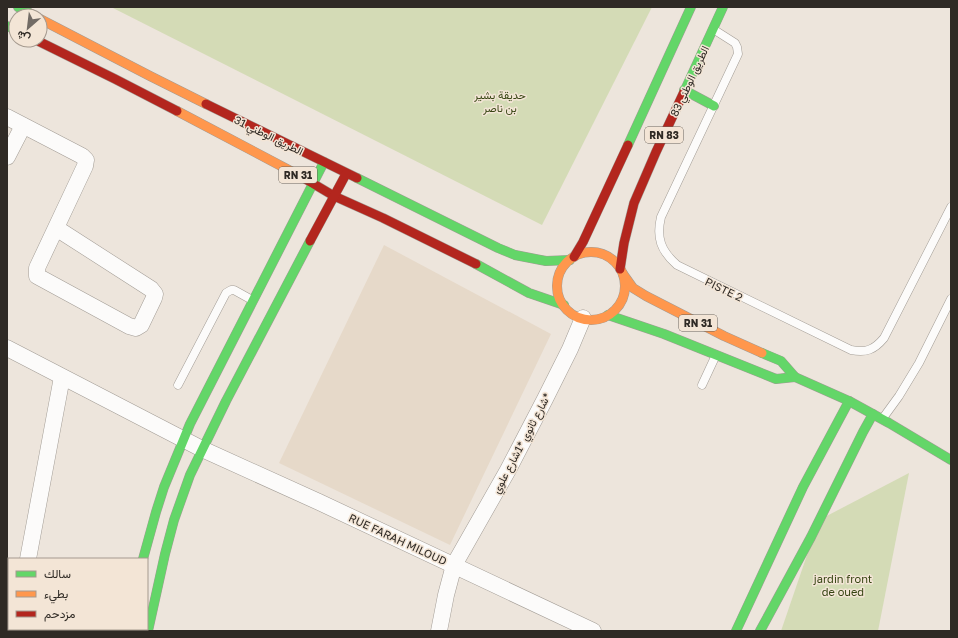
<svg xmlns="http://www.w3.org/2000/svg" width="958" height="638" viewBox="0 0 958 638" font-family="'Golos Text',Vazirmatn,sans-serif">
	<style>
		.built { fill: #e6d9c9 }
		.green { fill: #d4dbb6 }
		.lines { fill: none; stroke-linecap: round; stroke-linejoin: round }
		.lane-casing { stroke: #a29c95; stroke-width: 9 }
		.street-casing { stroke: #a29c95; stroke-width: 17 }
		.fast-casing { stroke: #a29c95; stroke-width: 10 }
		.slow-casing { stroke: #a29c95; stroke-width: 10 }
		.jam-casing { stroke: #a29c95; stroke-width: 10 }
		.lane { stroke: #fcfbfa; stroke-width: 8 }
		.street { stroke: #fcfbfa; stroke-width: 16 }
		.fast { stroke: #63d668; stroke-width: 9 }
		.slow { stroke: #ff974d; stroke-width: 9 }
		.jam { stroke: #b3261e; stroke-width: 9 }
		.labels { text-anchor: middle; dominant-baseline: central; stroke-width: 3; stroke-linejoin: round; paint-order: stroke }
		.shield { fill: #f3e5d6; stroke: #6a625a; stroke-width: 1 }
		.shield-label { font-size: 10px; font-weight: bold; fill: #2f2a25 }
		.street-label { font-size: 11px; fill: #2f2a25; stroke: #f3e5d6 }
		.park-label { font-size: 11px; fill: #374513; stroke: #f3e5d6 }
	</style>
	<rect width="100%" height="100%" fill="#ede5dc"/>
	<!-- built -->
	<path class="built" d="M 384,245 L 551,334 L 450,545 L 279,463 Z"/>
	<!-- green -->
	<g class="green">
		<path d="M 111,7 L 652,7 L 542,225 Z"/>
		<path d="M 909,473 L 878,631 L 781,631 L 819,520 Z"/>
	</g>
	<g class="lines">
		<defs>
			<g id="lane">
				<path d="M 713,29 L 735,43 L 737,47 L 738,54 L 661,217 C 656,238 661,251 677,265 L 851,350 C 866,353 874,350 884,338 L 951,207"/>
				<path d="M 178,385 L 226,293 L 231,290 L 234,290 L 252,300"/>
				<path d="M 702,385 L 716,355"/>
				<path d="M 883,418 L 899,396 L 919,363 L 951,299"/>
			</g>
			<g id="street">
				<path d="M 7,117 L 82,156 L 86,160 L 85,166 L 37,268 L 37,276 L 129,326 L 136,328 L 141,325 L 154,298 L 155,294 L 151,289 L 56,228"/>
				<path d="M 7,157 L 23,126"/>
				<path d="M 7,348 L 202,449 L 319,502 L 593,631"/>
				<path d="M 28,559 L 62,377"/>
				<path d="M 15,631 L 15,629"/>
				<path d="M 439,631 L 446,595 L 454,565 L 508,470 L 545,399 L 570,349 L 583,318"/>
			</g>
			<g id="fast">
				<path d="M 18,7 L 35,16"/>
				<path d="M 7,26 L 16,30"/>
				<path d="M 684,90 L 714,106"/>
				<path d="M 684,92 L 723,7"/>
				<path d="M 628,145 L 691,7"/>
				<path d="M 357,178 L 498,248 L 515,255 L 546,261 L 570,260"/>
				<path d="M 476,264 L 529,293 L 564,305"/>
				<path d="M 608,315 L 664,334 L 776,379 L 795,377"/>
				<path d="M 762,353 L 781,361 L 795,377 L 849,401 L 889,423 L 951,460"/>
				<path d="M 143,559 L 156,512 L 164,487 L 190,424 L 324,162"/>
				<path d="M 126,629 L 126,631"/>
				<path d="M 148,631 L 165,554 L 174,520 L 190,475 L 226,401 L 310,241"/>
				<path d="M 736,631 L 803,487 L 849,401"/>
				<path d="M 760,631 L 811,537 L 863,432 L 873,414"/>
			</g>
			<g id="slow">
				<path d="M 40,19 L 150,76 L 206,104"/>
				<path d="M 177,111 L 302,177"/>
				<circle cx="591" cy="286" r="34"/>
				<path d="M 623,274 L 633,288 L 646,296 L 724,336 L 762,353"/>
			</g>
			<g id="jam">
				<path d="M 36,40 L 115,79 L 177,111"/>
				<path d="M 206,104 L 357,178"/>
				<path d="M 302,177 L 334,196 L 383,218 L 476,264"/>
				<path d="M 310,241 L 346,174"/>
				<path d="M 574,257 L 583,242 L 628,145"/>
				<path d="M 620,269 L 624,243 L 634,203 L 656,152 L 684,92"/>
			</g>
		</defs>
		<!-- lane casing -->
		<use href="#lane" class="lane-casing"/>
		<!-- street casing -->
		<use href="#street" class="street-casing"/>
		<!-- fast casing -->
		<use href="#fast" class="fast-casing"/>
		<!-- slow casing -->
		<use href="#slow" class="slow-casing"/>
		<!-- jam casing -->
		<use href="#jam" class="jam-casing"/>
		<!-- lane -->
		<use href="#lane" class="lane"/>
		<!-- street -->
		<use href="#street" class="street"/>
		<!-- fast -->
		<use href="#fast" class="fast"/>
		<!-- slow -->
		<use href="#slow" class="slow"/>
		<!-- jam -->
		<use href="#jam" class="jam"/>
	</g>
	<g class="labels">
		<!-- shield labels -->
		<g class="shield">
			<rect x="645" y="127" width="38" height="16" rx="3"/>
			<rect x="279" y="167" width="38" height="16" rx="3"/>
			<rect x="679" y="315" width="38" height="16" rx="3"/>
		</g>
		<g class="shield-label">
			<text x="664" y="135">RN 83</text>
			<text x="298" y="175">RN 31</text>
			<text x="698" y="323">RN 31</text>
		</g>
		<!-- street labels -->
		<g class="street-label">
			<text transform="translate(689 81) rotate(-65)">الطريق الوطني 83</text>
			<text transform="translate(269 135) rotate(26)">الطريق الوطني 31</text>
			<text transform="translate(724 289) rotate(26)">PISTE 2</text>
			<text transform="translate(521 443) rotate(-62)">شارع ثانوي *1شارع علوي*</text>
			<text transform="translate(398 539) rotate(25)">RUE FARAH MILOUD</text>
		</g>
		<!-- park labels -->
		<g class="park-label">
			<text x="500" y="94">حديقة بشير<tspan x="500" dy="13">بن ناصر</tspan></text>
			<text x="843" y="578">jardin front<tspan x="843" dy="13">de oued</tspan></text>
		</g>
	</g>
	<!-- border -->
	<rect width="958" height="638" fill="none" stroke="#2f2a25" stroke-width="16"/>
	<!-- legend -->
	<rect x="8" y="558" width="140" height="72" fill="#f3e5d6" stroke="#a59a8f"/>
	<rect x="16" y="571" width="20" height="6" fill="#63d668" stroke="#a59a8f"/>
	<text x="44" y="578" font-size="12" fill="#2f2a25">سالك</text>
	<rect x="16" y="591" width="20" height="6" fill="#ff974d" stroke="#a59a8f"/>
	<text x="44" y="598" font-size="12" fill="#2f2a25">بطيء</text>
	<rect x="16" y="611" width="20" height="6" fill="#b3261e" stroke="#a59a8f"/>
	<text x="44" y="618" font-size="12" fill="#2f2a25">مزدحم</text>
	<!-- north arrow -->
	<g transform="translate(28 28) rotate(208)"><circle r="19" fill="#f3e5d6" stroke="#a59a8f"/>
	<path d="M0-3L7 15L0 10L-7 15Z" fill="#726b65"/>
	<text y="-6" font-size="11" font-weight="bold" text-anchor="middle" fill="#2f2a25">ش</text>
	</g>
</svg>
